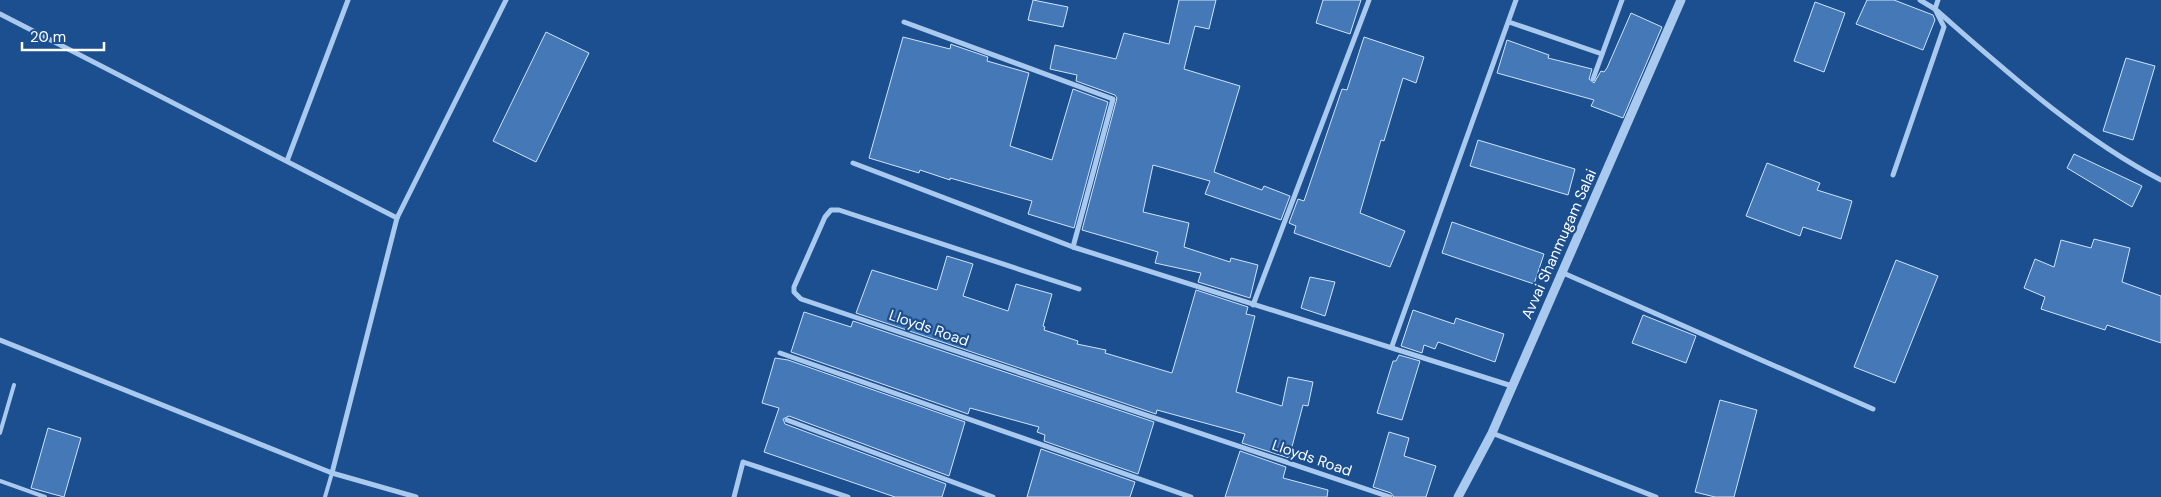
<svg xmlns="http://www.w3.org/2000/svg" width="2161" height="497" viewBox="0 0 2161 497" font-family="'DM Sans',sans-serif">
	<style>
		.building { fill: #4478b7; stroke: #cfe3fa }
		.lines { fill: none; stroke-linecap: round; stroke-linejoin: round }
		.service { stroke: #a9c9ee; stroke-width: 4 }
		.minor { stroke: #a9c9ee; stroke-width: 5 }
		.tertiary { stroke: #a9c9ee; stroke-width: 9 }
		.labels { text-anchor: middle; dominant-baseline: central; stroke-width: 4.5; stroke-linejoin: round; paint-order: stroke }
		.street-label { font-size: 15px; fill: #fff; stroke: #1b4f8f }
	</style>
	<rect width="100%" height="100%" fill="#1b4f8f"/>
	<!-- building -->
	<g class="building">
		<path d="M 1033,0 L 1068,7 L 1063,27 L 1028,20 Z"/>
		<path d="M 1179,0 L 1216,0 L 1209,29 L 1195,26 L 1184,69 L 1240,86 L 1214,172 L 1262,190 L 1264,186 L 1290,196 L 1281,220 L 1205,194 L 1210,181 L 1153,165 L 1143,212 L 1189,223 L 1184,247 L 1230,262 L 1231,258 L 1258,265 L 1250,298 L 1198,282 L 1201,273 L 1155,263 L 1158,252 L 1082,230 L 1117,98 L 1115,95 L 1076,81 L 1077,75 L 1050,69 L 1055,45 L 1116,59 L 1124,33 L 1169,44 Z"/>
		<path d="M 1323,0 L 1361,0 L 1350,34 L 1316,23 Z"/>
		<path d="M 1867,0 L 1894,0 L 1933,15 L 1935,20 L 1923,50 L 1856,24 Z"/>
		<path d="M 1815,2 L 1845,13 L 1824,72 L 1794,61 Z"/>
		<path d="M 1631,13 L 1662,27 L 1623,118 L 1591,106 L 1594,100 L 1497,73 L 1507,40 L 1549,55 L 1548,58 L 1592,69 L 1589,79 L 1594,83 L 1601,71 L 1604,72 L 1607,68 Z"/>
		<path d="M 546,32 L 589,53 L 536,162 L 493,141 Z"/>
		<path d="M 903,37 L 950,49 L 951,44 L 953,45 L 988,57 L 987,61 L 1029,73 L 1010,146 L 1052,160 L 1073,89 L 1108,102 L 1074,228 L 1028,214 L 1032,201 L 950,178 L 950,180 L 920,170 L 919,173 L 869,158 Z"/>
		<path d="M 1364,37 L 1424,57 L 1416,83 L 1403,78 L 1384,141 L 1381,140 L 1360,213 L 1405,231 L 1390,267 L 1294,233 L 1296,226 L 1289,223 L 1298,199 L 1304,201 L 1342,89 L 1347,90 Z"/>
		<path d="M 2126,58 L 2155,66 L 2133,140 L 2103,131 Z"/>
		<path d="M 1478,140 L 1575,169 L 1568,195 L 1470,166 Z"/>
		<path d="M 2074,154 L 2142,186 L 2132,207 L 2067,168 Z"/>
		<path d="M 1767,163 L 1820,183 L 1817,190 L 1852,201 L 1841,239 L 1803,227 L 1800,236 L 1746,216 Z"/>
		<path d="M 1452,222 L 1544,254 L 1534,284 L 1442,253 Z"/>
		<path d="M 2094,239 L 2130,248 L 2122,282 L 2161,296 L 2161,343 L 2107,325 L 2105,330 L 2041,309 L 2045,297 L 2024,288 L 2035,259 L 2054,267 L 2061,240 L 2091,248 Z"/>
		<path d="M 947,256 L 973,264 L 963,296 L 1008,311 L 1016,284 L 1052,294 L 1043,326 L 1045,327 L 1044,330 L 1078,341 L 1077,344 L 1106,350 L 1105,353 L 1172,373 L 1196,290 L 1248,307 L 1246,314 L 1255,316 L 1236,392 L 1282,406 L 1288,377 L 1313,382 L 1308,406 L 1303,405 L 1289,458 L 1242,443 L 1245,434 L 1157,410 L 1156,414 L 856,313 L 872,270 L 937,290 Z"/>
		<path d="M 1896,260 L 1938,276 L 1895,383 L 1854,367 Z"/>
		<path d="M 1310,277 L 1335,282 L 1325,316 L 1301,308 Z"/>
		<path d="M 1413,310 L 1454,324 L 1456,318 L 1504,334 L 1495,362 L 1438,342 L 1435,349 L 1424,345 L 1422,353 L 1401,346 Z"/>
		<path d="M 804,312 L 851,327 L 853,321 L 1154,422 L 1138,474 L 1044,441 L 1045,435 L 1037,432 L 1039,427 L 970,408 L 968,414 L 791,352 Z"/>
		<path d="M 1643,315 L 1696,336 L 1686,363 L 1632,343 Z"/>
		<path d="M 1399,355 L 1420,361 L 1402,420 L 1377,413 L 1393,361 L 1396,361 Z"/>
		<path d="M 775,358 L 788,360 L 965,422 L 949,476 L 789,416 L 783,419 L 785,424 L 946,484 L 942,497 L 895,497 L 764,452 L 779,408 L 762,403 Z"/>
		<path d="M 1720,400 L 1757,410 L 1734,497 L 1715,497 L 1695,492 Z"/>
		<path d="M 48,428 L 81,438 L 64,497 L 31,488 Z"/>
		<path d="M 1389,432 L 1409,438 L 1404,456 L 1436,466 L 1426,497 L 1394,497 L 1391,493 L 1373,487 Z"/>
		<path d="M 1041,449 L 1135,482 L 1130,497 L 1027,497 Z"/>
		<path d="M 1240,451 L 1286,467 L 1283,478 L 1328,490 L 1327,497 L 1225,497 Z"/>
	</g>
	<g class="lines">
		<!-- service -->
		<g class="service">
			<path d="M 0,433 L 14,385"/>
			<path d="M 0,481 L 45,497"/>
			<path d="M 325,497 L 332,473"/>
		</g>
		<!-- minor -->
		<g class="minor">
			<path d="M 1920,0 L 1935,9 C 2006,71 2077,136 2161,180"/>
			<path d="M 0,14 L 397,218"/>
			<path d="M 904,22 L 1113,99 L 1073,247"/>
			<path d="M 1509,22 L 1602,54"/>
			<path d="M 1593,79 L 1622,0"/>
			<path d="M 287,161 L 348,0"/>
			<path d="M 853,163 L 1073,247 L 1512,386"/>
			<path d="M 1893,175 L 1944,27 L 1935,9 L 1938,0"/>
			<path d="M 1561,272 L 1873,409"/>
			<path d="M 1079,289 L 839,210 L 831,210 L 825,217 L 794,287 L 794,292 L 801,299 L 1390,497"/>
			<path d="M 1253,305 L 1369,0"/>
			<path d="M 0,340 L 332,473 L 416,497"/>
			<path d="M 1392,346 L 1516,0"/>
			<path d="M 780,353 L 1191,497"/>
			<path d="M 787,420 L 993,497"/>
			<path d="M 1492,433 L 1656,497"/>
			<path d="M 332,473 L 397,218 L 506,0"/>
			<path d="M 734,497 L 743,462 L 848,497"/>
		</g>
		<!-- tertiary -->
		<path class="tertiary" d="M 1458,497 L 1492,433 L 1681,0"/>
	</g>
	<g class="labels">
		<!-- street labels -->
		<g class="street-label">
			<text transform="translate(1559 244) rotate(-66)">Avvai Shanmugam Salai</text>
			<text transform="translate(929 328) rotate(19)">Lloyds Road</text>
			<text transform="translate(1312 458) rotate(19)">Lloyds Road</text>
		</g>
	</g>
	<!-- scale -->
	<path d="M22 42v8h82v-8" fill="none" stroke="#ffffff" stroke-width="2.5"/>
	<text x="30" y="42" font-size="15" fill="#ffffff" stroke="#1b4f8f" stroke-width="4" paint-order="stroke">20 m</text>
</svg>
